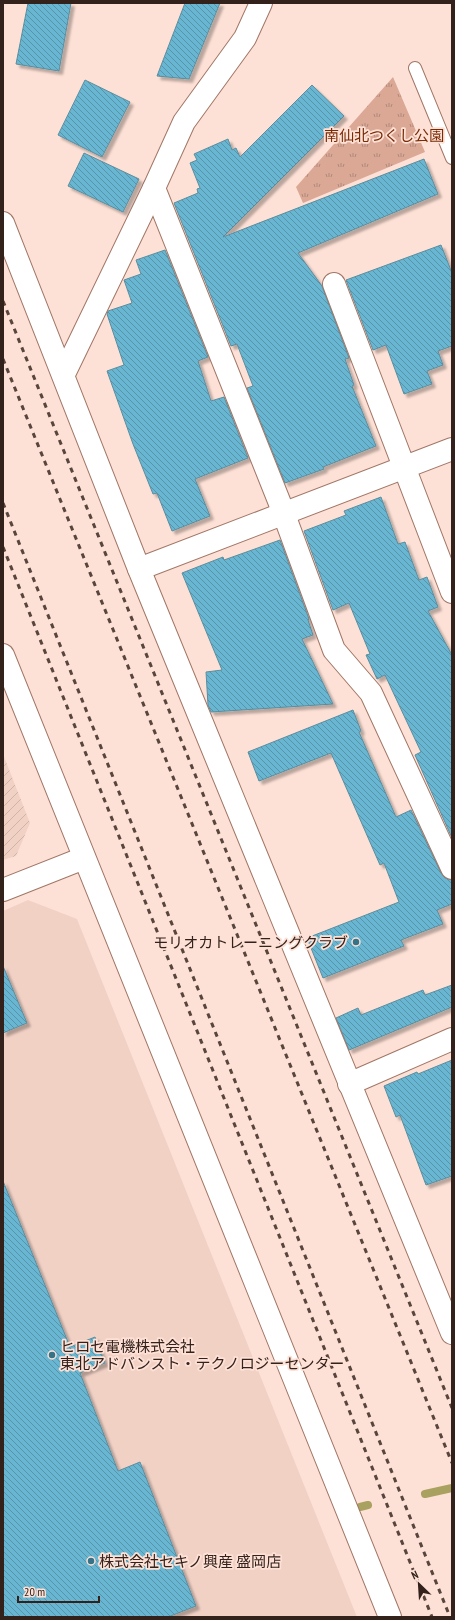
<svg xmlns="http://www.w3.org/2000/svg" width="455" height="1620" viewBox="0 0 455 1620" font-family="'PT Sans Narrow','Noto Sans JP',sans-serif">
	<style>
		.built { fill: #f2d1c5 }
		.industrial { fill: url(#industrial-furrows) }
		.grass { fill: url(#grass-tufts) }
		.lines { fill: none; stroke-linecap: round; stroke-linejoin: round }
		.stream { stroke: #a9a160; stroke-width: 8 }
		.building { fill: url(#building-back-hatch); stroke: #5c8d9e; filter: url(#shadow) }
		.service-casing { stroke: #a07666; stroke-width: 14 }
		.minor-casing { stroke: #a07666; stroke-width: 24 }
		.tertiary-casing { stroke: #a07666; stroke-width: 24 }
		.service { stroke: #fff; stroke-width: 12 }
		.minor { stroke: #fff; stroke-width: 22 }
		.tertiary { stroke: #fff; stroke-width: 22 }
		.rail { stroke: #58453d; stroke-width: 3; stroke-dasharray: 5 5; stroke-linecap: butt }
		.poi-dot { fill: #347388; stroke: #fee1d6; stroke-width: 1.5 }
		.labels { text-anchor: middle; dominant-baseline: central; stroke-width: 3.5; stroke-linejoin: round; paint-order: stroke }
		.park-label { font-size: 15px; fill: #782b05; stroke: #fee1d6 }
		.poi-label { font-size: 15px; fill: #33221b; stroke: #fee1d6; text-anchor: start }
	</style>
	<defs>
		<pattern id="industrial-furrows" width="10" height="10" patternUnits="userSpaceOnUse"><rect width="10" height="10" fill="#f2d1c5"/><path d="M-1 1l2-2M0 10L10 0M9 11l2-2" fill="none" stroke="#d0b3a9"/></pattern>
		<pattern id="grass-tufts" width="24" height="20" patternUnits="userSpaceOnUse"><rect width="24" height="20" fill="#daa895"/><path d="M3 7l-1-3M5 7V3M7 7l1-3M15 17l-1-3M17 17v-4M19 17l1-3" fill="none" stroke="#b18879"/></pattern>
		<pattern id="building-back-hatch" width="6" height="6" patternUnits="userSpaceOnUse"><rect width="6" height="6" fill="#67b6d1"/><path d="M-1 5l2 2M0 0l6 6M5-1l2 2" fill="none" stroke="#5594a9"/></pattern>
		<filter id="shadow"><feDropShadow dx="3.5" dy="3.5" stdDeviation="1" flood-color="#0004"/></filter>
	</defs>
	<rect width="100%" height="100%" fill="#fee1d6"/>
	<!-- built -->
	<path class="built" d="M 28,900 L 77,919 L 357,1617 L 3,1617 L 3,911 Z"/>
	<!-- industrial -->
	<path class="industrial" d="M 3,754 L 30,823 L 16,856 L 3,860 Z"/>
	<!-- grass -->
	<path class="grass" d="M 393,77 L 425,152 L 303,203 L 296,187 Z"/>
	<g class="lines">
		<!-- stream -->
		<g class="stream">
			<path d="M 425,1494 L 452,1488"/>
			<path d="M 360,1507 L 368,1505"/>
		</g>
	</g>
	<!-- building -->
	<g class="building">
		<path d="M 28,3 L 71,3 L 59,71 L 16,64 Z"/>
		<path d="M 185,3 L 220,3 L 189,79 L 157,76 Z"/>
		<path d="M 85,80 L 130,102 L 102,157 L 58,135 Z"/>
		<path d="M 312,85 L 344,116 L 223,237 L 424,159 L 438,194 L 298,253 L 322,286 L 349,358 L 345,359 L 354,385 L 352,386 L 376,446 L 323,467 L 324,469 L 285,483 L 247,388 L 253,386 L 237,344 L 231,346 L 174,203 L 198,193 L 197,189 L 200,188 L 190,163 L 197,160 L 194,154 L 228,139 L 232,150 L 236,148 L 240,157 Z"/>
		<path d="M 84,153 L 139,179 L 123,212 L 68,186 Z"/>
		<path d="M 441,245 L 452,273 L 452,346 L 438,351 L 443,365 L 427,371 L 432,384 L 404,394 L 386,345 L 373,350 L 346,280 Z"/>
		<path d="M 165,250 L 208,357 L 198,361 L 211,401 L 224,397 L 248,458 L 195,479 L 210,516 L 172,531 L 157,493 L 153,494 L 133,444 L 107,371 L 124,365 L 107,314 L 108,311 L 132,303 L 124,280 L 141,274 L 136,260 Z"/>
		<path d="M 381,497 L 398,544 L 405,542 L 419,580 L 427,577 L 438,607 L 428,611 L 452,655 L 452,838 L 415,755 L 421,752 L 385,675 L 377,679 L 366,655 L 370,654 L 349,603 L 333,610 L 304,531 L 346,515 L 344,511 Z"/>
		<path d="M 280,540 L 309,619 L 308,620 L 313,635 L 302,639 L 333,704 L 211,712 L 208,705 L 206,672 L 222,670 L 182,573 L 223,557 L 224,560 Z"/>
		<path d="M 353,710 L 361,731 L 359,732 L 396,817 L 411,810 L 441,873 L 445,878 L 452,880 L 452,904 L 437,910 L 443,924 L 401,940 L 404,946 L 323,978 L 307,938 L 399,902 L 384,863 L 380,865 L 331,753 L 259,781 L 248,752 Z"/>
		<path d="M 3,966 L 27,1023 L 3,1033 Z"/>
		<path d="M 452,985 L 452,1007 L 349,1050 L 336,1018 L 358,1008 L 361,1015 L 423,990 L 425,995 Z"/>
		<path d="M 452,1060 L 452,1176 L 426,1185 L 400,1115 L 396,1117 L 384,1086 L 417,1072 L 418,1074 Z"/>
		<path d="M 3,1181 L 70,1347 L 95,1337 L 105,1363 L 80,1373 L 118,1471 L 140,1462 L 196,1606 L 168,1617 L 3,1617 Z"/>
	</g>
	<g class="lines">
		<defs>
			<path id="service" d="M 415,68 L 452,158"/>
			<g id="minor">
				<path d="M 154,188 L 279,501 L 334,650 L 371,693 L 452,868"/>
				<path d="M 3,223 L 139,569 L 452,1333"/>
				<path d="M 334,284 L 452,592"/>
				<path d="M 64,374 L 154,188 L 184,122 L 245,38 L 261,3"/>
				<path d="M 139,569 L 452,449"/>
				<path d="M 349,1084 L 452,1039"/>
			</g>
			<g id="tertiary">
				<path d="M 3,655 L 390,1617"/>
				<path d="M 3,890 L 84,858"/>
			</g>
		</defs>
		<!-- service casing -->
		<use href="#service" class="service-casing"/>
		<!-- minor casing -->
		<use href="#minor" class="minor-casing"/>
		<!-- tertiary casing -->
		<use href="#tertiary" class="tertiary-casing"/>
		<!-- service -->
		<use href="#service" class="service"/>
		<!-- minor -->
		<use href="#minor" class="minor"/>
		<!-- tertiary -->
		<use href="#tertiary" class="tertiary"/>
		<!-- rail -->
		<g class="rail">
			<path d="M 3,301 L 452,1408"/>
			<path d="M 3,359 L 452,1463"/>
			<path d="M 3,503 L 450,1617"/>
			<path d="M 3,547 L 432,1617"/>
		</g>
	</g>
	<!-- markers -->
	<g class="poi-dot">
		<circle cx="356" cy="942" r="4"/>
		<circle cx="52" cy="1355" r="4"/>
		<circle cx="91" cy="1561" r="4"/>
	</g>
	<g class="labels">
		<!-- park labels -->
		<g class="park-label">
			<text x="384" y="135">南仙北つくし公園</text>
		</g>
		<!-- poi labels -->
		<g class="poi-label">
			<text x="348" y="942" text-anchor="end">モリオカトレーニングクラブ</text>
			<text x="60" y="1346">ヒロセ電機株式会社<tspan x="60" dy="17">東北アドバンスト・テクノロジーセンター</tspan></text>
			<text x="99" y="1561">株式会社セキノ興産 盛岡店</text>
		</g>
	</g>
	<!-- border -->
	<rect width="455" height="1620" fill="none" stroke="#33221b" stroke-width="8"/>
	<!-- north arrow -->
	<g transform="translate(419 1584) rotate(335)" stroke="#fee1d6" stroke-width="3" paint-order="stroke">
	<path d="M0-3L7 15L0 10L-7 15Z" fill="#33221b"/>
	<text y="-6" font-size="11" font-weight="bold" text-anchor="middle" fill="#33221b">N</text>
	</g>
	<!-- scale -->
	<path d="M18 1596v6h81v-6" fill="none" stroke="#33221b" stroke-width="2"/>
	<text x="24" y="1596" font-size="12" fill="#33221b" stroke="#fee1d6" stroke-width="3" paint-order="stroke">20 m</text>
</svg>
